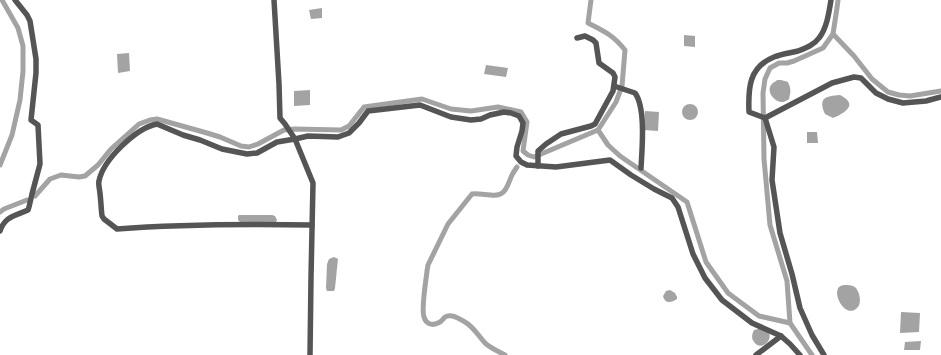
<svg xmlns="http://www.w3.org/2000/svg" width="941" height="355" viewBox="0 0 941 355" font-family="Lato,sans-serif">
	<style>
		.water { fill: #a3a3a3 }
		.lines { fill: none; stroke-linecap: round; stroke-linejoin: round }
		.canal { stroke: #a3a3a3; stroke-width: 5 }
		.minor { stroke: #555; stroke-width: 5.5 }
	</style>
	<rect width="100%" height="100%" fill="#fff"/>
	<!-- water -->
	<g class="water">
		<path d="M 322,8 L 322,18 L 311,19 L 309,10 Z"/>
		<path d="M 684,35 L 695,36 L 695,47 L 684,46 Z"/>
		<path d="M 129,53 L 130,71 L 118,73 L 117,54 Z"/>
		<path d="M 486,65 L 508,68 L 506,77 L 484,74 Z"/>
		<path d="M 777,80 L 781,80 L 788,82 C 791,89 791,91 789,99 C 788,100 784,102 783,102 C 775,103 765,91 772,84 C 773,82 776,82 777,80 Z"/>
		<path d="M 310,90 L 310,105 L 294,106 L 294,91 Z"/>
		<path d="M 840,95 C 842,96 847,99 848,101 C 854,109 838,116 833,118 L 825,114 C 818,98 825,96 840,95 Z"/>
		<circle cx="690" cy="112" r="8"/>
		<path d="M 645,111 L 659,112 L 658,131 L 644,130 Z"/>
		<path d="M 807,132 L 817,132 L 818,143 L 807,143 Z"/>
		<path d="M 239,215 L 272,215 L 275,216 L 277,220 L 276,222 L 272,223 L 241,223 L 238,220 L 238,216 Z"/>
		<path d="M 334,257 L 338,259 L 335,288 L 334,291 L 327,291 L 326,288 L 327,264 L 329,259 Z"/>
		<path d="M 847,285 C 851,285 854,286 856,288 C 860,293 862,304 857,308 C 846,319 832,295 839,287 C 841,285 845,285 847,285 Z"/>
		<path d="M 670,290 L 675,293 L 677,297 L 677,299 C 671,303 665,304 663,296 L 666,291 Z"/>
		<path d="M 901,312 L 920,313 L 919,332 L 900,333 Z"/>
		<path d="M 758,329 C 760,329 762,329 764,329 C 778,334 763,354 754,342 C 751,338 752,334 754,330 Z"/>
		<path d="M 921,341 L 920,350 L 904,350 L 905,342 Z"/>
	</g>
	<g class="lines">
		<!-- canal -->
		<g class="canal">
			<path d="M 838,0 L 837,8 L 833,34 L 854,56 L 872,79 L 888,92 L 899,95 L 910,96 L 941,91"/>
			<path d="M 598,130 L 608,145 L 620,156 L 687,202 L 706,262 L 728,293 L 759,316 L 790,323"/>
			<path d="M 0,165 L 12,135 L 20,100 L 23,71 L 23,46 L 18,28 L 2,0"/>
			<path d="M 35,196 L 50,179 L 61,175 L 79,177 L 85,176 L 98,165 L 111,149 L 139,124 L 150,120 L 157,119 L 207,133 L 220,137 L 241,146 L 249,147 L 258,144 L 284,130 L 295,129 L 341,130 L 349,126 L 364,107 L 422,99 L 451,109 L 471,111 L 498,107 L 521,112 L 527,122 L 523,151 L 528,155 L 534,157 L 598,130 L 616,102 L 622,86 L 625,50 C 613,35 604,31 588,23 L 591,0"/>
			<path d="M 0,212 L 4,209 L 27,200"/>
			<path d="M 505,355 C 499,352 491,348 486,344 C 479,337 474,327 465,322 C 460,319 451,313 445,317 C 443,319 442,322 438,323 C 432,326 426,324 424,317 C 421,309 426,281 427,271 L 428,265 L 448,224 L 472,194 C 479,193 483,195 491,195 C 506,197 507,186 512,175 C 513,173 515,170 517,167"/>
			<path d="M 812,355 L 790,323 L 787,281 L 770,225 L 764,159 L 763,93 L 765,79 L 770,68 L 779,63 L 787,63 L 794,61 L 823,48 L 833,34"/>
		</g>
		<!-- minor -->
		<g class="minor">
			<path d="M 274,0 L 279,84 L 280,118 L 285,124 L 295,139 L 313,183 L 311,278 L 310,355"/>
			<path d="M 831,0 C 829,12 827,28 819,38 C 814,45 806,48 798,51 C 790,53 782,54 774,57 C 749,67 748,88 749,112 L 765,118 L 832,83 L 854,77 L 861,78 L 876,93 L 888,99 L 903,103 L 926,101 L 941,97"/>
			<path d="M 614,86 L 635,93 C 646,108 642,149 641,168"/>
			<path d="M 765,118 L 774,147 L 772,180 L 780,233 L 792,274 L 800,308 L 812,335 L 824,355"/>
			<path d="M 538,166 L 538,151 L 546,144 L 561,134 L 591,126 L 595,124 L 613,91 L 615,77 L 613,73 L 599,63 L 596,43 L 593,40 L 585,36 L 577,38"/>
			<path d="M 312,225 C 247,224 182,224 117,229 L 104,219 L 102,216 C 101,208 101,201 100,194 C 100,190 98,185 99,181 C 103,160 136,128 157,124 L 183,135 L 200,140 L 222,149 L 247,154 L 257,153 L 277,142 L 295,139 L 308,136 L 338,137 L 349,133 L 359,123 L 368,111 L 420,105 L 451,117 L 471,120 L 481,119 L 490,115 L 504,112 L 511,113 L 519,116 L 523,123 L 522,131 L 517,147 L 516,156 L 521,162 L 527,165 L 556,167 L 610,160 L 631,175 L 654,189 L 672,198 L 678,207 L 693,254 L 705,278 L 722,300 L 752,323 L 781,336 L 790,344 L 800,355"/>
			<path d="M 0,231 C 5,216 15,216 28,210 L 29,207 L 32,194 L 40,164 L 38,125 L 31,120 L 36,73 L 36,59 L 30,21 L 27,15 L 15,0"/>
			<path d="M 756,355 L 781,336"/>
		</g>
	</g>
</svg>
